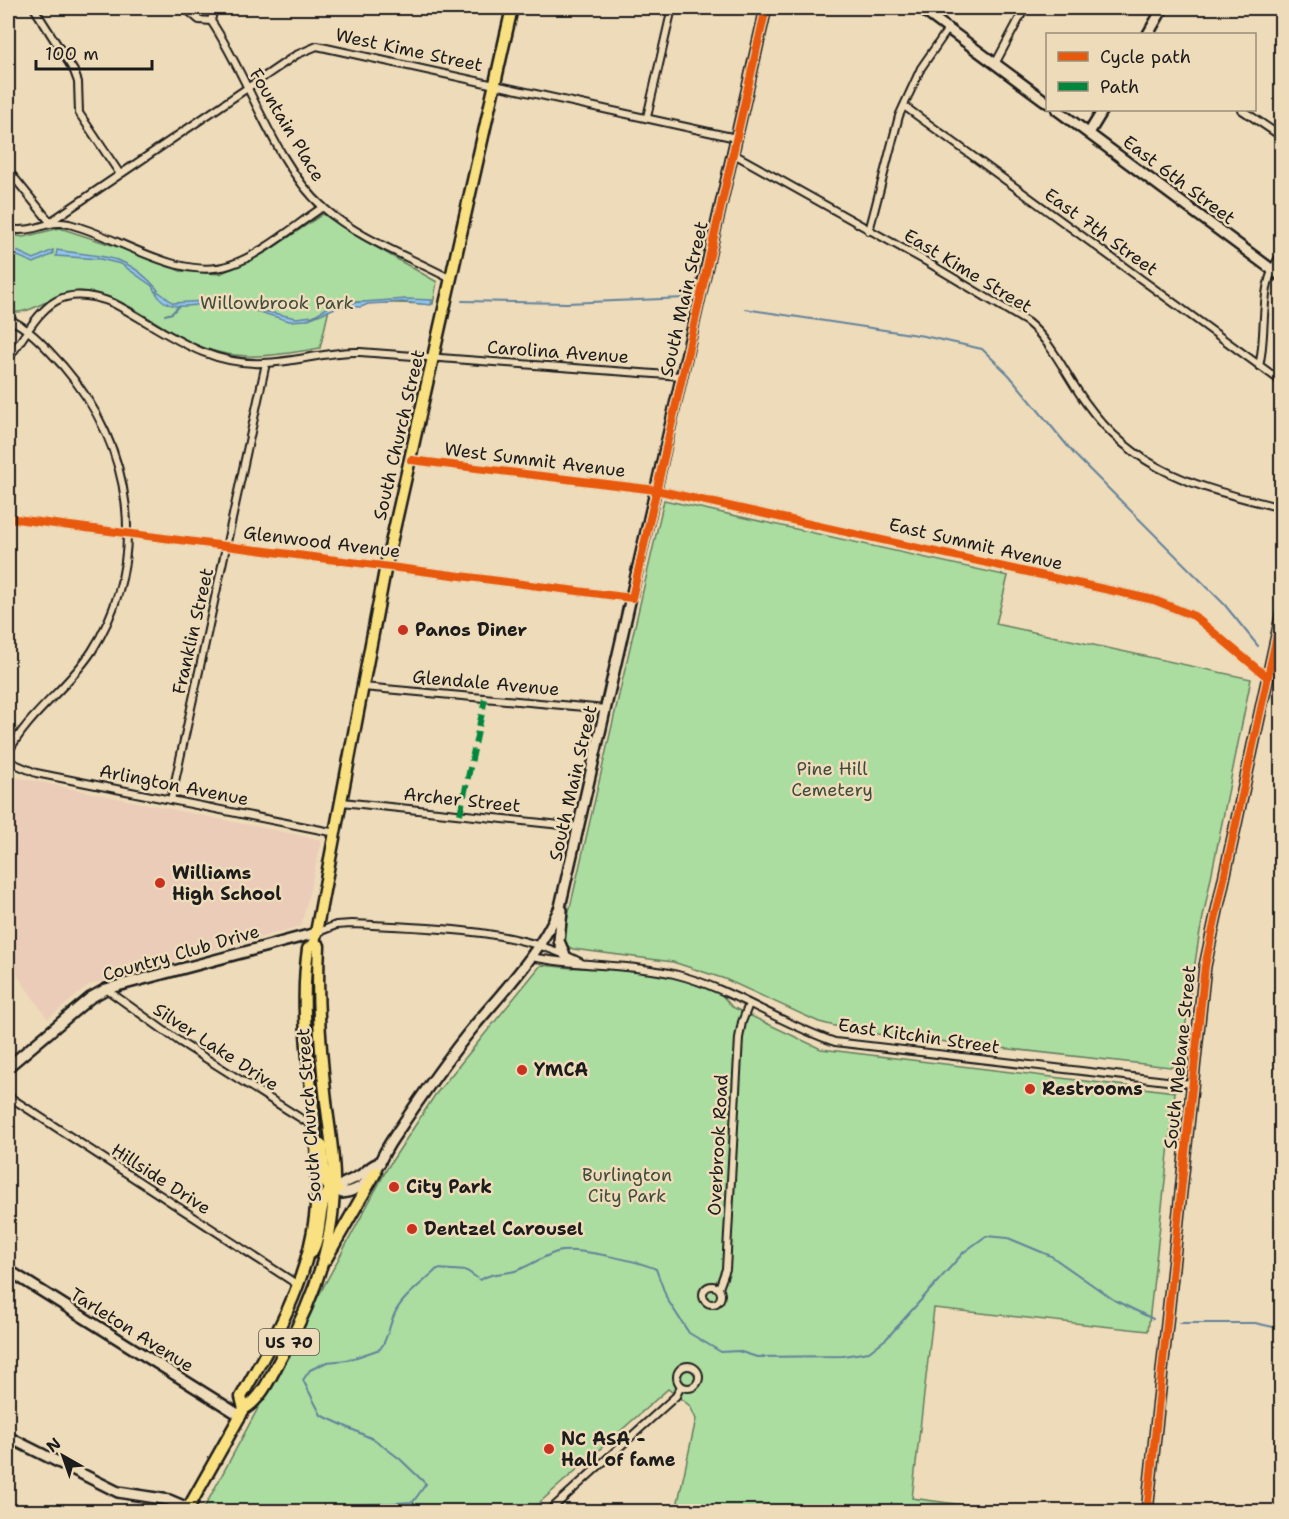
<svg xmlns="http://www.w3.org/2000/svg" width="1289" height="1519" viewBox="0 0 1289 1519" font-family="'Shantell Sans',sans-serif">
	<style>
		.built { fill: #eaccb9 }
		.green { fill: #aadd9f; stroke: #637c5e; stroke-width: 1.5 }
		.water { fill: #91c6ef; stroke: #62829b; stroke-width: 1.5 }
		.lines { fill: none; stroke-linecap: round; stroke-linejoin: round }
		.stream { stroke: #62829b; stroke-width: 2 }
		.street-casing { stroke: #1c1c1c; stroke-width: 10 }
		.secondary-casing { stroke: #1c1c1c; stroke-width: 14 }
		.primary-casing { stroke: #1c1c1c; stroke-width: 15 }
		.street { stroke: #eedbb9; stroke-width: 6 }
		.secondary { stroke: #eedbb9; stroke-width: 9 }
		.primary { stroke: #f9e181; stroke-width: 10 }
		.quiet { stroke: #00873e; stroke-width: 6; stroke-dasharray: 12 6; stroke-linecap: butt }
		.cycleway-casing { stroke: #eedbb9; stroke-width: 11 }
		.cycleway { stroke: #e8590c; stroke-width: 8 }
		.poi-dot { fill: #c8321e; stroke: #eedbb9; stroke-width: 2 }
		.labels { text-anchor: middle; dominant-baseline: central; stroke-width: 5; stroke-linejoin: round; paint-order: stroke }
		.shield { fill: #eedbb9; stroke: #5b554b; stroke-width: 1.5 }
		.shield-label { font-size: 16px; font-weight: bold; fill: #1c1c1c }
		.street-label { font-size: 18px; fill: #1c1c1c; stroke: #eedbb9 }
		.park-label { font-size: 18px; fill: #404c3d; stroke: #eedbb9 }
		.poi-label { font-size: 18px; font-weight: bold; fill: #1c1c1c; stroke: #eedbb9; text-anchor: start }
	</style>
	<rect width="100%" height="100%" fill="#eedbb9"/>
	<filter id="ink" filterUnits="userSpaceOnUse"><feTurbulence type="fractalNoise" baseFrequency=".0167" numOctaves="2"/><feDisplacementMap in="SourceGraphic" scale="12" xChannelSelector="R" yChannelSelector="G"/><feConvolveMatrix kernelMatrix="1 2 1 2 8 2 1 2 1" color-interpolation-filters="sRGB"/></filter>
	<g filter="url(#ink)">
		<!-- built -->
		<path class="built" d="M 15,777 L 322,840 L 301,926 L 89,985 L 48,1019 L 8,962 L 8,778 Z"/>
		<!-- green -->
		<g class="green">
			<path d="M 323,214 L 360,238 L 437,282 L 433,304 L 355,302 L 329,309 L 320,348 C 271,357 228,364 182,338 C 150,321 126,298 89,292 C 55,286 39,316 8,312 L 8,234 L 23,237 L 60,228 L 145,256 L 180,271 L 220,274 L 268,251 Z"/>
			<path d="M 664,500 L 1008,576 L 996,624 L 1251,679 L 1199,937 L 1179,1068 L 859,1032 L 819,1022 L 725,979 L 673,962 L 573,949 L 565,945 L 563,938 Z"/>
			<path d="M 541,965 L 572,968 L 581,966 L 675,976 L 715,987 L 732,1007 L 821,1049 L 1175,1092 L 1148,1331 L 934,1308 L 912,1498 L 1007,1511 L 676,1511 L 696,1419 L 690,1406 L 668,1389 L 530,1511 L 202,1512 L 388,1167 L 435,1095 Z"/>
		</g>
		<!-- water -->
		<g class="water">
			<path d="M 8,247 L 34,259 L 53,250 L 53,254 L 34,263 L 8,252 Z"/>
			<path d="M 57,250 C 102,258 125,251 158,290 L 155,292 L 152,286 L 121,264 L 100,259 L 56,256 Z"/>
			<path d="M 159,292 L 173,303 L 221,300 L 235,302 C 227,306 220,302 212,303 C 194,304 168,314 156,293 Z"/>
			<path d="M 406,299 L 432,300 L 431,305 L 402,302 L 368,304 L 361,307 L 340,306 L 306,320 L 289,321 L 236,305 L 296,318 L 313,316 L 334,304 Z"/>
		</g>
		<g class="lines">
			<!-- stream -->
			<g class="stream">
				<path d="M 462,301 L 567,303 L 685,298"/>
				<path d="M 745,309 L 924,336 L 982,349 L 1009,375 L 1075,455 L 1224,604 L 1258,646"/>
				<path d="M 165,315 L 172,313 L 179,306"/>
				<path d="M 1180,1323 L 1255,1323 L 1282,1329"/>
				<path d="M 348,1512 L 360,1505 L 413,1502 L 426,1484 L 400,1459 L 375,1440 L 321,1415 L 303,1380 L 310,1370 L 327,1362 L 348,1360 L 380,1349 C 388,1339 389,1325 395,1313 C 402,1297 424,1282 437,1269 L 467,1271 L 480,1280 C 495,1271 501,1275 515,1271 C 528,1267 545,1255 557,1252 C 576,1247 638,1261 656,1269 L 667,1299 L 689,1333 L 721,1352 L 738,1351 L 757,1357 L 843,1356 L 869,1352 L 887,1338 L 964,1252 L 986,1236 L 1008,1238 L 1051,1256 L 1114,1300 L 1153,1319"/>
			</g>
			<defs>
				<g id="street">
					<path d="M 34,8 L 74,71 L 78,82 L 79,113 L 120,174"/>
					<path d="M 185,8 L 199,20 L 211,21"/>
					<path d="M 214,8 L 211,21 C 248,75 274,164 324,208 C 359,239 410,257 451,279"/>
					<path d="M 995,64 L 1025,8"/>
					<path d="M 904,106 L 1282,382"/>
					<path d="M 1242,110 L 1282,137"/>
					<path d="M 647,117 L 672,8"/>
					<path d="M 732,153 L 927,262 L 1027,322 C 1053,343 1066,376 1086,403 C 1137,474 1201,488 1282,508"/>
					<path d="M 8,170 L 50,222 L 296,55 L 317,46 L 736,138"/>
					<path d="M 8,229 C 36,234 46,219 69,224 C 118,236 179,282 230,265 C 263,254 294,226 323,207"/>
					<path d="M 869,231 L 899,116 L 921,68 L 948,29"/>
					<path d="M 8,319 C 29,327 48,350 63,366 C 133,447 150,558 92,651 C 68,688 28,714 8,753"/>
					<path d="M 8,359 C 40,315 51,279 113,303 C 163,329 204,366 264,363 C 297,362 327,351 360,352 L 681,376"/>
					<path d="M 1259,366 C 1268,330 1257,284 1282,254"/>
					<path d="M 411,460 L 656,490 L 1154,600 L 1194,616 L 1267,677"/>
					<path d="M 8,518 L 632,598"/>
					<path d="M 363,687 L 606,709"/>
					<path d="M 8,761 L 36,773 L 336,833"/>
					<path d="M 171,800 L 266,363"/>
					<path d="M 342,802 L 580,827"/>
					<path d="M 316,933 L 336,925 L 352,924 C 427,928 513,927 580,962"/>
					<path d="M 532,957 C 578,967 627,963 674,974 C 731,988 779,1023 835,1042 L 1192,1084"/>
					<path d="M 106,989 L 180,1042 L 313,1126"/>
					<path d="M 8,1096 L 298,1285"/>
					<circle cx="712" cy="1295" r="9"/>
					<path d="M 719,1288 L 726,1269 L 739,1038 L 742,1022 L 749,1004"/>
					<circle cx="688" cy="1377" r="11"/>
					<path d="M 548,1512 L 676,1396 L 681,1386"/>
				</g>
				<g id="secondary">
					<path d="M 920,8 L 1048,103"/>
					<path d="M 1148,34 L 1163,8"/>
					<path d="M 1057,110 L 1282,277"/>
					<path d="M 1089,133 L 1103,110"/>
					<path d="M 562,910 L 559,941 L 565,955"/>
					<path d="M 8,1067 L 90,998 L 106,989 L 316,933"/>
					<path d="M 380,1163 C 371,1164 367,1172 359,1176 C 351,1181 342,1182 337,1189 L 342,1193 C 373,1190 377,1162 392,1140 C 418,1101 445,1061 475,1025 C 508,986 539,954 560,907 L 766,8"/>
					<path d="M 8,1270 L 241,1416"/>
					<path d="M 8,1437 L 118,1492 L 169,1500 L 188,1508"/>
					<path d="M 1147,1512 L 1205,966 L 1282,612"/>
				</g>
				<g id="primary">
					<path d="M 314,1140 L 322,1146 L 325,1182 L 331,1189"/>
					<path d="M 311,1253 C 323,1235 316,1205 331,1189 L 337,1189"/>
					<path d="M 326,1259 L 376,1172"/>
					<path d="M 244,1409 L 241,1397 C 274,1340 307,1283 315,1217 C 325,1127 295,1038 308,949 L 314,943 L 386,565 L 512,8"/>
					<path d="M 186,1512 L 244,1409 C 263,1398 272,1373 283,1354 C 312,1303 333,1247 334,1187 C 335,1158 329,1129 326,1101 C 320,1049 316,998 319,946 L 314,943"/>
				</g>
			</defs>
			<!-- street casing -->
			<use href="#street" class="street-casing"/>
			<!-- secondary casing -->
			<use href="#secondary" class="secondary-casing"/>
			<!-- primary casing -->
			<use href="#primary" class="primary-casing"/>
			<!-- street -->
			<use href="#street" class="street"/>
			<!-- secondary -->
			<use href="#secondary" class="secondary"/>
			<!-- primary -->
			<use href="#primary" class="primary"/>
			<!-- quiet -->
			<path class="quiet" d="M 460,814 L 485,699"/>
			<defs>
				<g id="cycleway">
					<path d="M 411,460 L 656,490 L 1154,600 L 1194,616 L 1267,677"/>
					<path d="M 8,518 L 632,598 L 766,8"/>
					<path d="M 1147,1512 L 1205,966 L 1282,612"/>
				</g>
			</defs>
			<!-- cycleway casing -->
			<use href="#cycleway" class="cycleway-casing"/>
			<!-- cycleway -->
			<use href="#cycleway" class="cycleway"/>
		</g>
	</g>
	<!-- markers -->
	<g class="poi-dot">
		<circle cx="403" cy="630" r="6"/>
		<circle cx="160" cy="883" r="6"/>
		<circle cx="522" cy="1070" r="6"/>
		<circle cx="1030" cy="1089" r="6"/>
		<circle cx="394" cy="1187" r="6"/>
		<circle cx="412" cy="1229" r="6"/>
		<circle cx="549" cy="1449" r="6"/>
	</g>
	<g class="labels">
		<!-- shield labels -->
		<rect class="shield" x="259" y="1329" width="60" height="26" rx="4.5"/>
		<g class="shield-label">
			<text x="289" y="1342">US 70</text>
		</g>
		<!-- street labels -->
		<g class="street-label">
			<text transform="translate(409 50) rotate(12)">West Kime Street</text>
			<text transform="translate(287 125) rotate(59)">Fountain Place</text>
			<text transform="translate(1179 180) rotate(37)">East 6th Street</text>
			<text transform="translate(1101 232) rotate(36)">East 7th Street</text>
			<text transform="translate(968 271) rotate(31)">East Kime Street</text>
			<text transform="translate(684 299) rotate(-77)">South Main Street</text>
			<text transform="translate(558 352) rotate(4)">Carolina Avenue</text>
			<text transform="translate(399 435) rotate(-77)">South Church Street</text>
			<text transform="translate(535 460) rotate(7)">West Summit Avenue</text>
			<text transform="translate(322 542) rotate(7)">Glenwood Avenue</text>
			<text transform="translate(976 544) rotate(13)">East Summit Avenue</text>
			<text transform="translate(193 631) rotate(-77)">Franklin Street</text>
			<text transform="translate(486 683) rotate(5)">Glendale Avenue</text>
			<text transform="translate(573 783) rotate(-77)">South Main Street</text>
			<text transform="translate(174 785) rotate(11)">Arlington Avenue</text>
			<text transform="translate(462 800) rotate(6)">Archer Street</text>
			<text transform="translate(181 953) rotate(-16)">Country Club Drive</text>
			<text transform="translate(919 1036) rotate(8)">East Kitchin Street</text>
			<text transform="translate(216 1047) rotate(33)">Silver Lake Drive</text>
			<text transform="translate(1180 1057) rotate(-84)">South Mebane Street</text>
			<text transform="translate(309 1115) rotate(-94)">South Church Street</text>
			<text transform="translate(718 1145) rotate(-87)">Overbrook Road</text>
			<text transform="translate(161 1179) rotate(33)">Hillside Drive</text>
			<text transform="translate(132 1330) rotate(32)">Tarleton Avenue</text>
		</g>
		<!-- park labels -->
		<g class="park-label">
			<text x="277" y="303">Willowbrook Park</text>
			<text x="832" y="769">Pine Hill<tspan x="832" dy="21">Cemetery</tspan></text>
			<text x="627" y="1175">Burlington<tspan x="627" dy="21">City Park</tspan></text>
		</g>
		<!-- poi labels -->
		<g class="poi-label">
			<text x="415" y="630">Panos Diner</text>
			<text x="172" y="873">Williams<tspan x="172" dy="21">High School</tspan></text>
			<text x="534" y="1070">YMCA</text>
			<text x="1042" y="1089">Restrooms</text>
			<text x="406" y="1187">City Park</text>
			<text x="424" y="1229">Dentzel Carousel</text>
			<text x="561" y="1439">NC ASA -<tspan x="561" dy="21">Hall of fame</tspan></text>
		</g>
	</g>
	<!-- margin -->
	<rect width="1289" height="1519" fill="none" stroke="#eedbb9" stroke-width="30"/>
	<rect x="15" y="15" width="1259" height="1489" fill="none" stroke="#1c1c1c" stroke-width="2" filter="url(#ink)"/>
	<!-- legend -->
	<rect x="1046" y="33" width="210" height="78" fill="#eedbb9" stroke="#9a8f7a" stroke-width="1.5"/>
	<rect x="1058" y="52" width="30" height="9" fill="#e8590c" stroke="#9a8f7a" stroke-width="1.5"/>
	<text x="1100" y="63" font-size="18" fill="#1c1c1c">Cycle path</text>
	<rect x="1058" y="82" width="30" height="9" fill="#00873e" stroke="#9a8f7a" stroke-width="1.5"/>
	<text x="1100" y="93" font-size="18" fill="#1c1c1c">Path</text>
	<!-- north arrow -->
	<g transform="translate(63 1456) rotate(320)" stroke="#eedbb9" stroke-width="4.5" paint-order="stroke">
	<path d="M0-4.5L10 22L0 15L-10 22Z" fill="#1c1c1c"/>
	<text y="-9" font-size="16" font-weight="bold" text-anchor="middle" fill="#1c1c1c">N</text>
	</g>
	<!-- scale -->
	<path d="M36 60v9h116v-9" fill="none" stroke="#1c1c1c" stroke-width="3"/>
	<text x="45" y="60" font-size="18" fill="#1c1c1c" stroke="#eedbb9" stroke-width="4.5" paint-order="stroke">100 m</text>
</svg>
